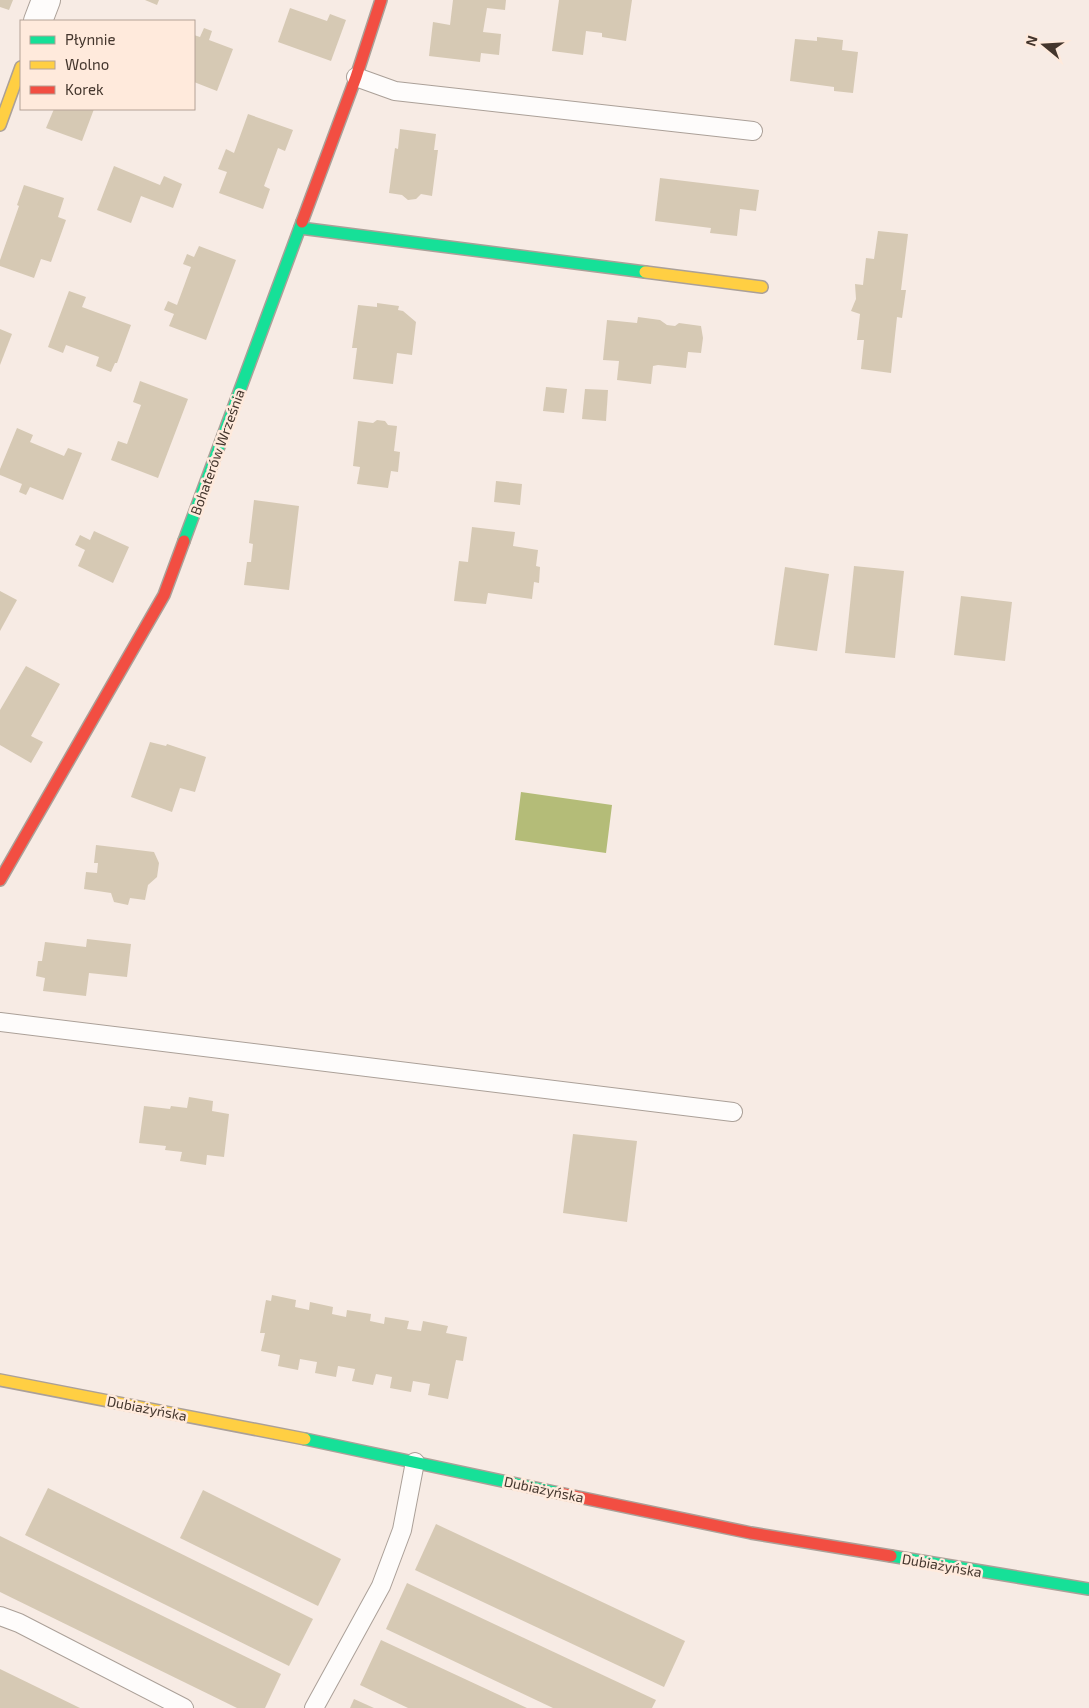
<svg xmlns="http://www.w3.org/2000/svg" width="1089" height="1708" viewBox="0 0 1089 1708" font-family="'Exo 2',sans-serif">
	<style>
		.water { fill: #b4bc78 }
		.building { fill: #d6c9b4 }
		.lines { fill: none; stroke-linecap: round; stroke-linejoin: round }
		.lane-casing { stroke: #aba098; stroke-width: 20 }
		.street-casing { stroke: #aba098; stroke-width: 30 }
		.fast-casing { stroke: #aba098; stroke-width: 14 }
		.slow-casing { stroke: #aba098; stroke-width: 14 }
		.jam-casing { stroke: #aba098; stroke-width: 14 }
		.lane { stroke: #fefcfb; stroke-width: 18 }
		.street { stroke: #fefcfb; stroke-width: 28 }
		.fast { stroke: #16e098; stroke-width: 11 }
		.slow { stroke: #ffcf43; stroke-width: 11 }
		.jam { stroke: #f24e42; stroke-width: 11 }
		.labels { text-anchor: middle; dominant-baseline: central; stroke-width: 5; stroke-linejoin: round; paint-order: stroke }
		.street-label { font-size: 14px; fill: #44362d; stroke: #ffeadc }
	</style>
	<rect width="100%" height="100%" fill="#f7ebe4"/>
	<!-- water -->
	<path class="water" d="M 521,792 L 612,805 L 606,853 L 515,840 Z"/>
	<!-- building -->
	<g class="building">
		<path d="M 0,0 L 13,0 L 9,10 L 0,7 Z"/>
		<path d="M 145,0 L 159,0 L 157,5 Z"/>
		<path d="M 453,0 L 506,0 L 505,10 L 487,8 L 483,32 L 501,34 L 499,55 L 481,53 L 480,62 L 429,56 L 433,22 L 450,25 Z"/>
		<path d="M 559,0 L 632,0 L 626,41 L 602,37 L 602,33 L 586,31 L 583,55 L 552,51 Z"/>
		<path d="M 290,8 L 327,21 L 330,14 L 346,20 L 331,61 L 278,42 Z"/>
		<path d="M 204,28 L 212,31 L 209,40 L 233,49 L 217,91 L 194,82 L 194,35 L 200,37 Z"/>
		<path d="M 817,37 L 843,40 L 842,50 L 858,52 L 853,93 L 834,91 L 834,87 L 790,81 L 795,39 L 817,41 Z"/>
		<path d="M 54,109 L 94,109 L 82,141 L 46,128 Z"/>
		<path d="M 248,114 L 293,130 L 285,151 L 278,148 L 264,186 L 270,189 L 263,209 L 219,193 L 227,172 L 218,169 L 226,149 L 234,153 Z"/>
		<path d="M 400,129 L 436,134 L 434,150 L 438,150 L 432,196 L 421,194 L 416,199 L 408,200 L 402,195 L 389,193 L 395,148 L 398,149 Z"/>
		<path d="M 114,166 L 160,185 L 164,176 L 182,184 L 173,208 L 141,196 L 131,223 L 97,210 Z"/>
		<path d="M 660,178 L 759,190 L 756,211 L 740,209 L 737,236 L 710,233 L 711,228 L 655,221 Z"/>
		<path d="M 24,185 L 64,198 L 58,217 L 66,220 L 51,262 L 41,259 L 34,278 L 0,266 L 0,260 L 19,206 L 17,205 Z"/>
		<path d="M 878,231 L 908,234 L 901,290 L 906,290 L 902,318 L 897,317 L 891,373 L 861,369 L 864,340 L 857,340 L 860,314 L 851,311 L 856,299 L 855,284 L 863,285 L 866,258 L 874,259 Z"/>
		<path d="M 199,246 L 236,260 L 206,340 L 169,326 L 174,314 L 164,310 L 168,301 L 177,305 L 191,267 L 183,264 L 187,254 L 194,257 Z"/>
		<path d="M 69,291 L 86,297 L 82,307 L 131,325 L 117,363 L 115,363 L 111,372 L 96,366 L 99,357 L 66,345 L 63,353 L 48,347 Z"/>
		<path d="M 377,303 L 399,306 L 398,310 L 403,311 L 416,322 L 412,355 L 397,353 L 393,384 L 353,379 L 357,348 L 352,348 L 358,305 L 377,307 Z"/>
		<path d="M 638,317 L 660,320 L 667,325 L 675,326 L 679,323 L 701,326 L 703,338 L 701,353 L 688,352 L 686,368 L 658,365 L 653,366 L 651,384 L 617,380 L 619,361 L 603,360 L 607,320 L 637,323 Z"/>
		<path d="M 0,329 L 12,334 L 0,365 Z"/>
		<path d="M 140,381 L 188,399 L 158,478 L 111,460 L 118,441 L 127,444 L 141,405 L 133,402 Z"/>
		<path d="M 546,387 L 567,389 L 564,413 L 543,411 Z"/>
		<path d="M 585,389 L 608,390 L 606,421 L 582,419 Z"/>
		<path d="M 377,420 L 385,421 L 388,425 L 397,426 L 394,451 L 400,452 L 398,472 L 391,471 L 388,488 L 357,484 L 360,467 L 353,466 L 358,421 L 373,423 Z"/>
		<path d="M 17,428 L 33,435 L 30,442 L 64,456 L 68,448 L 82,453 L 63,500 L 30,487 L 26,495 L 19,492 L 22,484 L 0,475 L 0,469 Z"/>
		<path d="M 496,481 L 522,484 L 520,505 L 494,502 Z"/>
		<path d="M 254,500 L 299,506 L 289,590 L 244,585 L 247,562 L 251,562 L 253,544 L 249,543 Z"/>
		<path d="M 472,527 L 515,532 L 513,546 L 538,550 L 536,566 L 540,567 L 539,583 L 534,582 L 532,599 L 488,593 L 486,604 L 454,601 L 459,561 L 468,562 Z"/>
		<path d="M 94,531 L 129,547 L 113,583 L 78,566 L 85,550 L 75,545 L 80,535 L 90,540 Z"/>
		<path d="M 854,566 L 904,571 L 895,658 L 845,653 Z"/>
		<path d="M 785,567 L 829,574 L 817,651 L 774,645 Z"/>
		<path d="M 0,591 L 17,600 L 0,631 Z"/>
		<path d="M 961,596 L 1012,602 L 1005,661 L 954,655 Z"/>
		<path d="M 26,666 L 60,684 L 31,736 L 43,742 L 31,763 L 0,745 L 0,710 Z"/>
		<path d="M 150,742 L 166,746 L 167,744 L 206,757 L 195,792 L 180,788 L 172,812 L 131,797 Z"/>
		<path d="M 96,845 L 154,852 L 159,863 L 157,877 L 148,885 L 145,900 L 130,898 L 128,905 L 114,902 L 111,893 L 84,889 L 86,872 L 97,873 L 98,863 L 94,863 Z"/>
		<path d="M 87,939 L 131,944 L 127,977 L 89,973 L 86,996 L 43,991 L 45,978 L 36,976 L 38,961 L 42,961 L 45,942 L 86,947 Z"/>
		<path d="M 189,1097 L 213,1101 L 212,1111 L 229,1114 L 224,1157 L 207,1155 L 206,1165 L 180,1161 L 182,1152 L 165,1150 L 166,1146 L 139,1143 L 144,1106 L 170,1109 L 171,1106 L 187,1108 Z"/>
		<path d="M 573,1134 L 637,1141 L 627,1222 L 563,1213 Z"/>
		<path d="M 272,1295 L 296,1300 L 295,1307 L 309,1310 L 310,1302 L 333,1307 L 332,1314 L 346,1317 L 347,1310 L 371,1314 L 370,1321 L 384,1324 L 385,1317 L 409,1321 L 407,1329 L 421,1331 L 423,1321 L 448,1326 L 446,1333 L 467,1337 L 463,1361 L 456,1360 L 448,1399 L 428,1395 L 430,1384 L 413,1381 L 411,1392 L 390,1388 L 392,1377 L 376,1374 L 373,1385 L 352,1381 L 355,1369 L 338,1366 L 336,1377 L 315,1373 L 317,1362 L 300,1359 L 298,1370 L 278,1366 L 280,1355 L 261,1351 L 265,1333 L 260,1333 L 266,1300 L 271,1301 Z"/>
		<path d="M 48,1488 L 313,1619 L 289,1666 L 25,1535 Z"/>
		<path d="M 203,1490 L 341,1559 L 318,1606 L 180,1538 Z"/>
		<path d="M 436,1524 L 685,1641 L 664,1687 L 415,1570 Z"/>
		<path d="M 0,1536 L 281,1674 L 265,1708 L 237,1708 L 0,1592 Z"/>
		<path d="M 407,1583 L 656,1700 L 652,1708 L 553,1708 L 386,1629 Z"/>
		<path d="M 381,1640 L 512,1701 L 527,1708 L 408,1708 L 360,1685 Z"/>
		<path d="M 0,1669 L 80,1708 L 0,1708 Z"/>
		<path d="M 354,1699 L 374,1708 L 350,1708 Z"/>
	</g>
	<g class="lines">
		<defs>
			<g id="lane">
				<path d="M 356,77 L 395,91 L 753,131"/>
				<path d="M 0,1022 L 733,1112"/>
				<path d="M 0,1616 L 19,1623 L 184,1708"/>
				<path d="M 314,1708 L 381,1586 L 402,1530 L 415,1462"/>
			</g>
			<path id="street" d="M 38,21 L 46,0"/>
			<g id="fast">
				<path d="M 300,228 L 645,272"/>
				<path d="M 184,541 L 302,222"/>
				<path d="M 305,1439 L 559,1493"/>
				<path d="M 891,1556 L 1089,1589"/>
			</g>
			<g id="slow">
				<path d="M 0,125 L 21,67"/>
				<path d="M 645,272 L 762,287"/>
				<path d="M 0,1380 L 305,1439"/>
			</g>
			<g id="jam">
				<path d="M 302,222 L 356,77 L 381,0"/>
				<path d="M 0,880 L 164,595 L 184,541"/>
				<path d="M 559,1493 L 751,1533 L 891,1556"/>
			</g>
		</defs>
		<!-- lane casing -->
		<use href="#lane" class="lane-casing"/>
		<!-- street casing -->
		<use href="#street" class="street-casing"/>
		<!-- fast casing -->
		<use href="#fast" class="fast-casing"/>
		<!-- slow casing -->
		<use href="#slow" class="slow-casing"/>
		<!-- jam casing -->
		<use href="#jam" class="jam-casing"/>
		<!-- lane -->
		<use href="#lane" class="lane"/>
		<!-- street -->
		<use href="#street" class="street"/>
		<!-- fast -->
		<use href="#fast" class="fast"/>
		<!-- slow -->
		<use href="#slow" class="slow"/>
		<!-- jam -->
		<use href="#jam" class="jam"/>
	</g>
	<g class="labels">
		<!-- street labels -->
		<g class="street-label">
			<text transform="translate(217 452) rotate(-70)">Bohaterów Września</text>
			<text transform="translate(147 1408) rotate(11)">Dubiażyńska</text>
			<text transform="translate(544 1489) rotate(12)">Dubiażyńska</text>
			<text transform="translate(942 1565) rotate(10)">Dubiażyńska</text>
		</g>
	</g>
	<!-- legend -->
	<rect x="20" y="20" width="175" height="90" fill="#ffeadc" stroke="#b4a296"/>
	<rect x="30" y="36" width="25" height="8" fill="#16e098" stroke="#b4a296"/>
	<text x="65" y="45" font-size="15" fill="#44362d">Płynnie</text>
	<rect x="30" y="61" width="25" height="8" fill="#ffcf43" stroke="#b4a296"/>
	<text x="65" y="70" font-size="15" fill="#44362d">Wolno</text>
	<rect x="30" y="86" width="25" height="8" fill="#f24e42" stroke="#b4a296"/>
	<text x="65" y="95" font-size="15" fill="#44362d">Korek</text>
	<!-- north arrow -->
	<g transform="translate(1044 45) rotate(288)" stroke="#ffeadc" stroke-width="4" paint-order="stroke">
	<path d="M0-4L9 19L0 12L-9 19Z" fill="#44362d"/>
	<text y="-8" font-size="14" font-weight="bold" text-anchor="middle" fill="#44362d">N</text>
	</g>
</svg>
